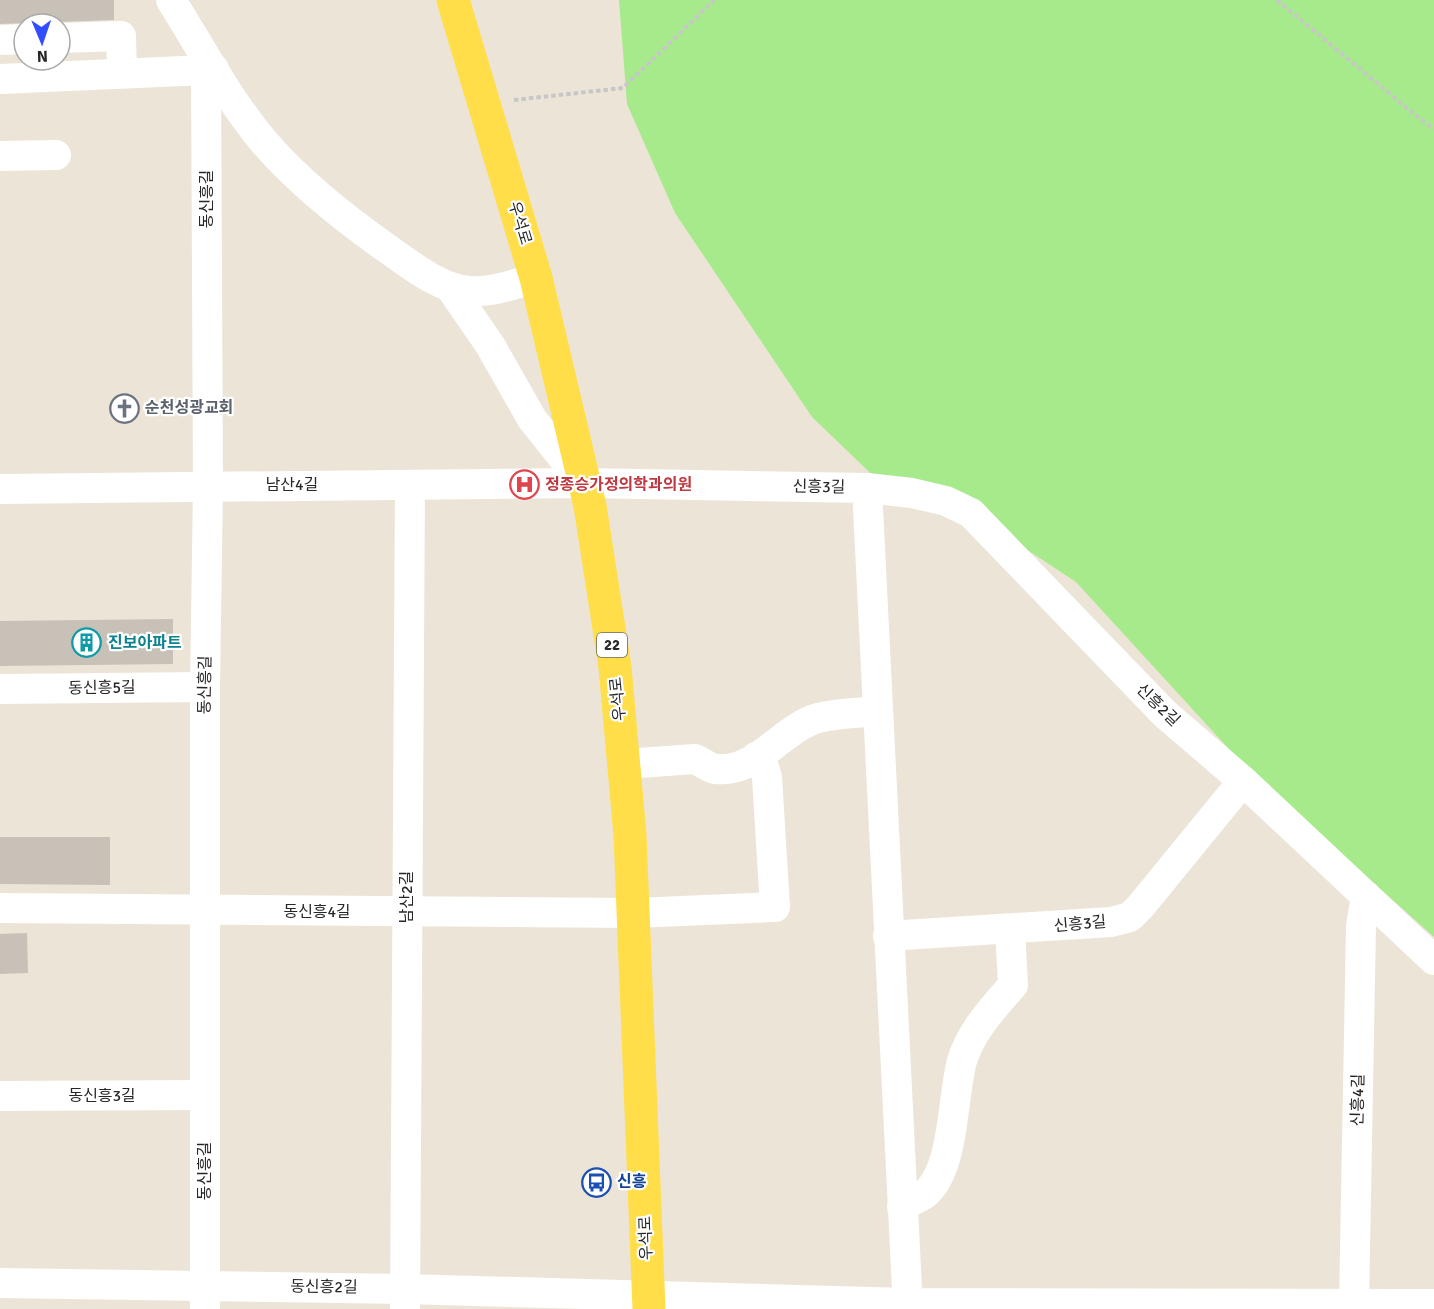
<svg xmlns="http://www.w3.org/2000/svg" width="1434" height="1309" viewBox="0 0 1434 1309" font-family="Signika,'Noto Sans KR',sans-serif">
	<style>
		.green { fill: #a7ea8c }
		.building { fill: #c7c1b7 }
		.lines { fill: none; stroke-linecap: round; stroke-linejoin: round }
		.path { stroke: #c7c7c7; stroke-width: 4; stroke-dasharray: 4.5 3; stroke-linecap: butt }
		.minor { stroke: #fff; stroke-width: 30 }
		.major { stroke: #ffde49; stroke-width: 33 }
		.labels { text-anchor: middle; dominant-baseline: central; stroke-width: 4.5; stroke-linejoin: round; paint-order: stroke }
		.shield { fill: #fff; stroke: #686868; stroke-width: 1.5 }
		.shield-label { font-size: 15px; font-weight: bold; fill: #272727 }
		.street-label { font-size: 16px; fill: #272727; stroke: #fff }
		.worship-label { font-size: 16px; font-weight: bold; fill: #5b616d; stroke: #fff; text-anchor: start }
		.health-label { font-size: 16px; font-weight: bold; fill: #be3a42; stroke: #fff; text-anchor: start }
		.culture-label { font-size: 16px; font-weight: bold; fill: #0d838f; stroke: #fff; text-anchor: start }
		.transit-label { font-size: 16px; font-weight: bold; fill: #164399; stroke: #fff; text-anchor: start }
	</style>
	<rect width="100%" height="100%" fill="#ece4d7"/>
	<!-- green -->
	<path class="green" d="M 619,0 L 1434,0 L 1434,937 L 1250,772 L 1076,582 L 971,513 L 888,490 L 812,417 L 675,213 L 627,104 Z"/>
	<!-- building -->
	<g class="building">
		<path d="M 0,0 L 114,0 L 114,20 L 0,24 Z"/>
		<path d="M 173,619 L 173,664 L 0,666 L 0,621 Z"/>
		<path d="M 0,837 L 110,837 L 110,885 L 0,884 Z"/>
		<path d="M 27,933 L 28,973 L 0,974 L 0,934 Z"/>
	</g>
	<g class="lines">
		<!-- path -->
		<g class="path">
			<path d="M 1277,0 L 1414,114 L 1434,129"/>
			<path d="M 514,100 L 623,88 L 714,0"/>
		</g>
		<!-- minor -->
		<g class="minor">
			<path d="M 171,0 C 201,48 228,99 264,142 C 301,185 346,220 392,252 C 415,268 440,288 469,291 C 491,293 515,284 536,278"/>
			<path d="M 60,38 L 121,36 L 122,73"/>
			<path d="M 0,40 L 24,39"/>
			<path d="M 0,79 L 206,70"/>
			<path d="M 0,156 L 56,155"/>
			<path d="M 450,287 L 490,345 L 532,419 L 583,483"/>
			<path d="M 867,488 L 912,493 L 946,501 L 971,513 L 1165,714 L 1243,781 L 1434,960"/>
			<path d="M 0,489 L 583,483 L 867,488 L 908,1309"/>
			<path d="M 0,689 L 205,687"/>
			<path d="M 624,764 L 695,759 C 703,762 708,768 716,769 C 756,774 782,728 818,718 C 837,713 859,713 878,711"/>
			<path d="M 0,908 L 634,913 L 775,907 L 767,777 L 764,767 L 756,757"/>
			<path d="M 888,936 L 1111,922 L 1130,917 L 1140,907 L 1243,781"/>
			<path d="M 0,1096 L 205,1095"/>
			<path d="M 902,1207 C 909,1202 919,1198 926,1193 C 955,1167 952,1097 962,1061 C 971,1031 993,1008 1013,985 L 1010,929"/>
			<path d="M 0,1283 L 405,1289 L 907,1303 L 1434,1304"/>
			<path d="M 1354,1303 L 1361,926 L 1366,896"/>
			<path d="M 405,1307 L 410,485"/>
			<path d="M 205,1309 L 205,687 L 208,486 L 206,70 L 214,69"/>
		</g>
		<!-- major -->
		<path class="major" d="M 453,0 L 536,278 L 590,506 L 615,667 L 630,835 L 649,1309"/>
	</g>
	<!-- icons -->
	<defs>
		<symbol id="church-ring" viewBox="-11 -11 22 22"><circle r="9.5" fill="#fff" stroke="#6b7280" stroke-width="1.5"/><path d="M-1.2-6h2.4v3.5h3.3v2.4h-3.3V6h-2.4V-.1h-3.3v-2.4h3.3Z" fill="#6b7280"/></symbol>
		<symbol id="hospital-ring" viewBox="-11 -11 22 22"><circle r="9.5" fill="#fff" stroke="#e0444e" stroke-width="1.5"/><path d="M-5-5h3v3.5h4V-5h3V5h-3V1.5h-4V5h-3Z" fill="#e0444e"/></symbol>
		<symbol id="building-ring" viewBox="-11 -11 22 22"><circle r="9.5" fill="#fff" stroke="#0f9aa8" stroke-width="1.5"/><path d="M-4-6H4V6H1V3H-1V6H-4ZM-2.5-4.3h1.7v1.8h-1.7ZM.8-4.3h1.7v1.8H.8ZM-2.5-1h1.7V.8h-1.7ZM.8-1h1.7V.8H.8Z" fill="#0f9aa8"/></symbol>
		<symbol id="bus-ring" viewBox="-11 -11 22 22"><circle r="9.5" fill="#fff" stroke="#1a4fb4" stroke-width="1.5"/><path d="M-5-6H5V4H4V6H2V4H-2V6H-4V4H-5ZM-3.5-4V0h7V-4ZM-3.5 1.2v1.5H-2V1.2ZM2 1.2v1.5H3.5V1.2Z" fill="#1a4fb4"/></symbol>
	</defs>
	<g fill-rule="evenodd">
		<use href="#church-ring" x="108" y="392" width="33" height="33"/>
		<use href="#hospital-ring" x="508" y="468" width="33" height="33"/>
		<use href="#building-ring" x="70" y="626" width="33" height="33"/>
		<use href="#bus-ring" x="580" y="1166" width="33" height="33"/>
	</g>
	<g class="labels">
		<!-- shield labels -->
		<rect class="shield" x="597" y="633" width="30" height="24" rx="4.5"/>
		<g class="shield-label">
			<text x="612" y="645">22</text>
		</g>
		<!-- street labels -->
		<g class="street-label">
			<text transform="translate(207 199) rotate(-90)">동신흥길</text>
			<text transform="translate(520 223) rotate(73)">우석로</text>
			<text x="292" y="485">남산4길</text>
			<text transform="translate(819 487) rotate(1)">신흥3길</text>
			<text transform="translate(205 685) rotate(-89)">동신흥길</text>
			<text transform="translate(102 688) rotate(-1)">동신흥5길</text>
			<text transform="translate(618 699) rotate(-96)">우석로</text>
			<text transform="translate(1158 705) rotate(44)">신흥2길</text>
			<text transform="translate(407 897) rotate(-90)">남산2길</text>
			<text x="317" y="912">동신흥4길</text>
			<text transform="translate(1080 924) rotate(-5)">신흥3길</text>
			<text x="102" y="1096">동신흥3길</text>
			<text transform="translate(1358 1100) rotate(-89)">신흥4길</text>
			<text transform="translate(205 1171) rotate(-90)">동신흥길</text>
			<text transform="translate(646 1238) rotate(-92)">우석로</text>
			<text transform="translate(324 1287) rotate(1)">동신흥2길</text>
		</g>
		<!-- worship labels -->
		<g class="worship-label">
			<text x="145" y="408">순천성광교회</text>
		</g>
		<!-- health labels -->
		<g class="health-label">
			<text x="545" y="485">정종승가정의학과의원</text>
		</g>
		<!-- culture labels -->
		<g class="culture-label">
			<text x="108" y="643">진보아파트</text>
		</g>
		<!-- transit labels -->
		<g class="transit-label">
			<text x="617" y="1182">신흥</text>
		</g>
	</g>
	<!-- north arrow -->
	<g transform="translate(42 42) rotate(178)"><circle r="28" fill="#ffffff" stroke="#a9a9a9" stroke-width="1.5"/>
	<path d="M0-4.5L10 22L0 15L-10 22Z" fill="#314dff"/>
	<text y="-9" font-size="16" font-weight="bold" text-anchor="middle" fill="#272727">N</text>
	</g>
</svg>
